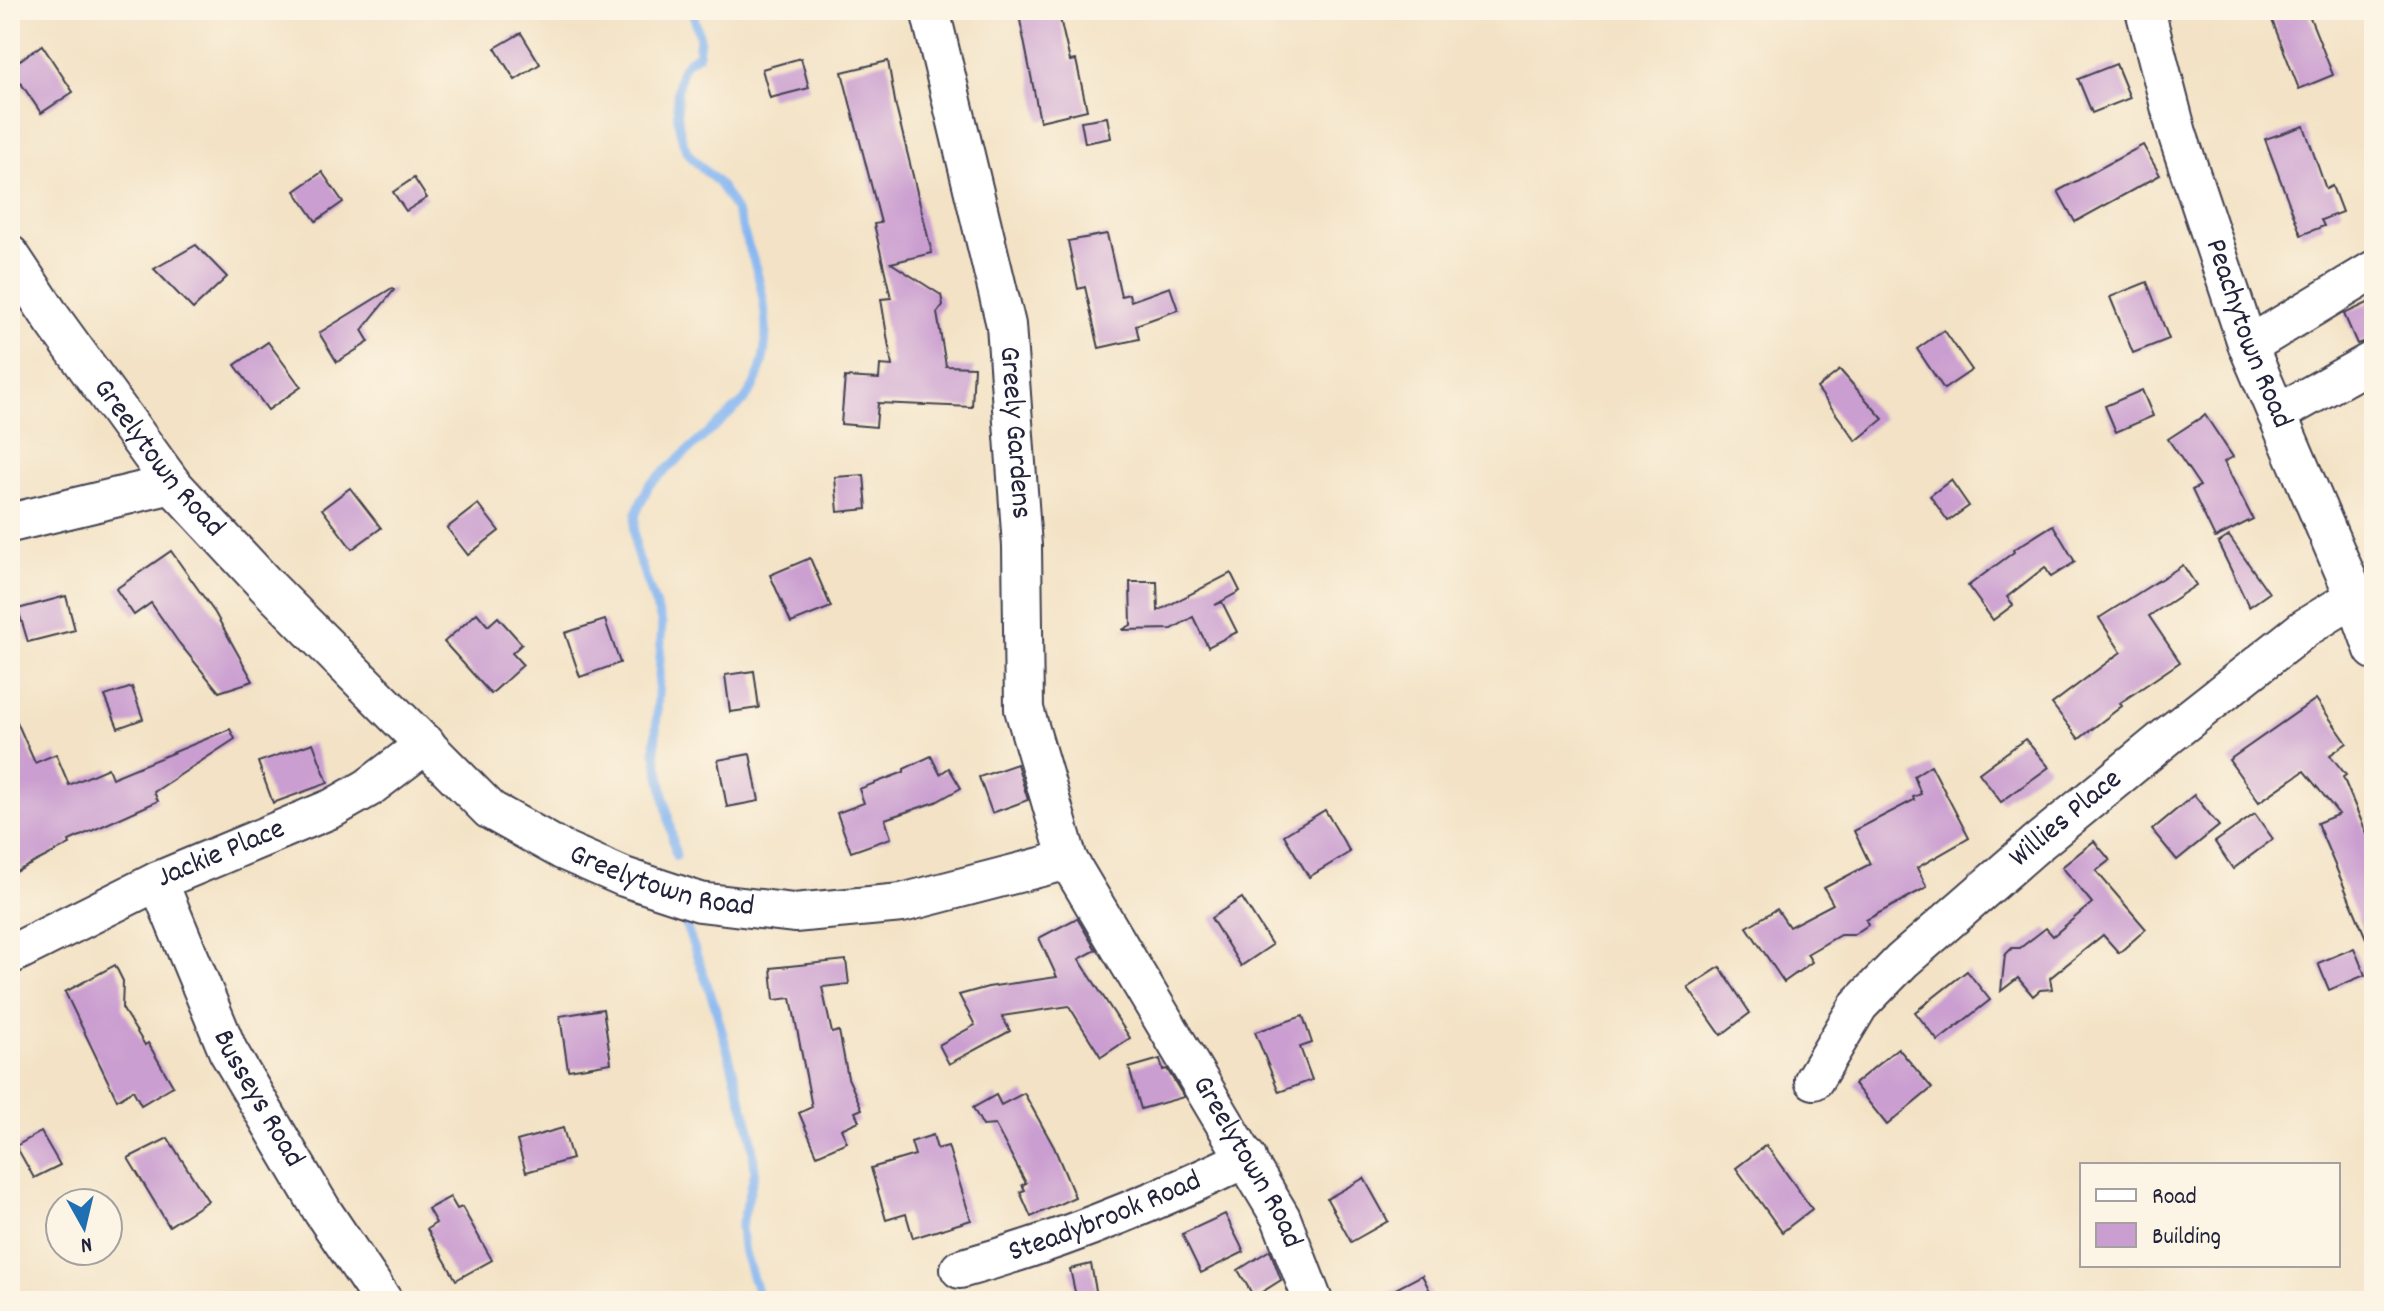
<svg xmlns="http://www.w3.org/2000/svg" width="2384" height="1311" viewBox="0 0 2384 1311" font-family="Dekko,sans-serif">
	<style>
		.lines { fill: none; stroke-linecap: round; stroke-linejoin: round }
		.stream { stroke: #85b6f1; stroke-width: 9 }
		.building { fill: #ca9ed0 }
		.minor-casing { stroke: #413f50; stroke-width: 42 }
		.minor { stroke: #fff; stroke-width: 38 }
		.labels { text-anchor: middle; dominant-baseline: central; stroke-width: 7; stroke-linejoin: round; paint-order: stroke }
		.street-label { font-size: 30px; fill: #22223b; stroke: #fcf5e5 }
	</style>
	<rect width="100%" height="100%" fill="#fcf5e5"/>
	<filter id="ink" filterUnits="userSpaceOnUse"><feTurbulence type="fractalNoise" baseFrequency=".0125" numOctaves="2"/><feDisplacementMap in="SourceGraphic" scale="16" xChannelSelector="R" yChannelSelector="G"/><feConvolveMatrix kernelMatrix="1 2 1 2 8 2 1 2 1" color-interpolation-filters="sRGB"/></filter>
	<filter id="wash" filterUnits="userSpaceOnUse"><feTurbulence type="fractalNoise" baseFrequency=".006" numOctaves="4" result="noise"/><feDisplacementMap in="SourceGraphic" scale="32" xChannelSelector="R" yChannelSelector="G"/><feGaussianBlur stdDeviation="1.8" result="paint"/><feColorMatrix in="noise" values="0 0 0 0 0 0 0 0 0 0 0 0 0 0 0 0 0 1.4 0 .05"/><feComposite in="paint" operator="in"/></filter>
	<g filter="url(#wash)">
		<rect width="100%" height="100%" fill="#f3e2c5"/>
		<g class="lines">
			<!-- stream -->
			<g class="stream">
				<path d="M 676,856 L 655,750 L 662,623 L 636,551 L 634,531 L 636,513 L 649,485 L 744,401 C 779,355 766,293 747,242 C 743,231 740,218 734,208 C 729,199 723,189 717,182 C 708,172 694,163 687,151 C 676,130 673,88 684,66 C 687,61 693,58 698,55 L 700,38 L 692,10"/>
				<path d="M 686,926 L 714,1003 L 751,1133 L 755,1171 L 741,1227 L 743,1247 L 760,1301"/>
			</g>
		</g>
		<g id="blocks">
			<!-- building -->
			<g class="building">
				<path d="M 1018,10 L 1058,10 L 1070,61 L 1076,60 L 1087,110 L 1040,121 Z"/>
				<path d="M 2268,10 L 2307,10 L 2333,75 L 2299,89 Z"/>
				<path d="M 521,33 L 540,64 L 515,80 L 495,48 Z"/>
				<path d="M 42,45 L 73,92 L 41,113 L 10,67 Z"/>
				<path d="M 801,58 L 809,88 L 770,98 L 762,69 Z"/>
				<path d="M 888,61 L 896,107 L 932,253 L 891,263 L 941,295 L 943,305 L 937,313 L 946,366 L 974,367 L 972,407 L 878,403 L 876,427 L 841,424 L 845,377 L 879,379 L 880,365 L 892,366 L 881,299 L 891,298 L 874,224 L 881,223 L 842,72 Z"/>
				<path d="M 2116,64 L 2130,98 L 2092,113 L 2078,79 Z"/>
				<path d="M 1107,117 L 1111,138 L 1085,143 L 1081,121 Z"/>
				<path d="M 2304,126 L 2326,189 L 2332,186 L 2342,212 L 2321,220 L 2324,226 L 2301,235 L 2265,139 Z"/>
				<path d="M 2143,145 L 2160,175 L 2075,222 L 2058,191 Z"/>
				<path d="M 322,172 L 343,202 L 316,221 L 295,191 Z"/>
				<path d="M 414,178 L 427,198 L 406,211 L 393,192 Z"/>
				<path d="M 1107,234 L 1121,296 L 1129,294 L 1131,301 L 1170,287 L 1178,310 L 1136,325 L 1139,339 L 1099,348 L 1085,287 L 1078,289 L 1068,241 Z"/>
				<path d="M 196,245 L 227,277 L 193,309 L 154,269 Z"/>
				<path d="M 2147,282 L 2169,339 L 2133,353 L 2110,297 Z"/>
				<path d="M 392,288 L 394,290 L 362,330 L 369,342 L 337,362 L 319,333 Z"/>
				<path d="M 2374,300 L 2374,338 L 2357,344 L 2344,314 Z"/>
				<path d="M 1944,330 L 1972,370 L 1944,389 L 1917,349 Z"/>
				<path d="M 268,342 L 301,387 L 268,410 L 235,365 Z"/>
				<path d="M 1840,370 L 1883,419 L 1856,441 L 1817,388 Z"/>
				<path d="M 2142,390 L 2153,416 L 2116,432 L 2105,406 Z"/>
				<path d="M 2205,415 L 2233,457 L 2224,462 L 2253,519 L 2215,538 L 2192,490 L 2200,486 L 2168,439 Z"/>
				<path d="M 864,475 L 867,509 L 838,512 L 835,477 Z"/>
				<path d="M 1951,480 L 1969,506 L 1948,521 L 1930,496 Z"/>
				<path d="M 350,488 L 381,528 L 352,549 L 322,509 Z"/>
				<path d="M 478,504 L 499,531 L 468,555 L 447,528 Z"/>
				<path d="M 2053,525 L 2075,562 L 2051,577 L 2045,567 L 2007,597 L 2013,605 L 1993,620 L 1968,586 L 2014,552 L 2013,550 Z"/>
				<path d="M 2229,536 L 2269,593 L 2249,607 L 2218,543 Z"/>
				<path d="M 171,551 L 215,613 L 253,681 L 219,692 L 179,643 L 151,603 L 134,615 L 116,589 Z"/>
				<path d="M 810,558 L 831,607 L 791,623 L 770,575 Z"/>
				<path d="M 2183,565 L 2196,585 L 2149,616 L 2180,662 L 2120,703 L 2122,706 L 2079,739 L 2052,704 L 2121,652 L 2099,618 Z"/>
				<path d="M 1231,573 L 1240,591 L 1215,605 L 1222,602 L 1237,632 L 1208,647 L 1193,617 L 1172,629 L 1122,630 L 1131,625 L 1130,582 L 1157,582 L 1158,611 Z"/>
				<path d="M 66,596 L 75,630 L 28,642 L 18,609 Z"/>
				<path d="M 477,613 L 488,626 L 498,617 L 522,644 L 512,653 L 523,665 L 491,694 L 444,642 Z"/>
				<path d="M 605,620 L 620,663 L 580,677 L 565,633 Z"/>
				<path d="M 754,671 L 759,708 L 730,712 L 725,675 Z"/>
				<path d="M 132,687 L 143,719 L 118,728 L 105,696 Z"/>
				<path d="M 2316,699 L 2347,743 L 2330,755 L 2346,775 L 2343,777 L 2374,851 L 2374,957 L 2317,823 L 2339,814 L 2304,771 L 2259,802 L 2229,760 Z"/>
				<path d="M 10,706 L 35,763 L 56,754 L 69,785 L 108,768 L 112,778 L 230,729 L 235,739 L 154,792 L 158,801 L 69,841 L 70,844 L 10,875 Z"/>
				<path d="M 2025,739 L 2049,767 L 2001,802 L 1979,773 Z"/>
				<path d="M 313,743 L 328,783 L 273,803 L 258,762 Z"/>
				<path d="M 750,754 L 759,801 L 727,807 L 718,760 Z"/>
				<path d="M 931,756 L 940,774 L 949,768 L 961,788 L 936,802 L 885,819 L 891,838 L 851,852 L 837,813 L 864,803 L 859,789 L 904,772 L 904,769 Z"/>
				<path d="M 1017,764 L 1028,800 L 992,813 L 979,777 Z"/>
				<path d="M 1931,765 L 1969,838 L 1917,868 L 1927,887 L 1866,920 L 1868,925 L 1853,935 L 1840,935 L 1807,954 L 1812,962 L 1784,982 L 1747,927 L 1777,909 L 1789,927 L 1833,904 L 1824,888 L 1870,864 L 1854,831 L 1914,800 L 1913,797 L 1921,794 L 1914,776 Z"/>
				<path d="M 2194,795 L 2219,826 L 2177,860 L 2152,830 Z"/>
				<path d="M 1325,810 L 1350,852 L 1309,877 L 1284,835 Z"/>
				<path d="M 2255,814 L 2273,839 L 2233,869 L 2215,842 Z"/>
				<path d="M 2094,841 L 2110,860 L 2096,871 L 2146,929 L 2119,953 L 2103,935 L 2050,978 L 2052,989 L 2040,990 L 2033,996 L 2018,978 L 2001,991 L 2005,955 L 2012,948 L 2020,948 L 2046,928 L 2053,936 L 2092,903 L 2062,867 Z"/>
				<path d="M 1242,898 L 1272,945 L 1241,966 L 1211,918 Z"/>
				<path d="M 1077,918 L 1096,950 L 1079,959 L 1130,1038 L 1101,1057 L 1069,1006 L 1002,1016 L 1010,1031 L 949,1064 L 939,1045 L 975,1025 L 959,995 L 988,987 L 1057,977 L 1039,938 Z"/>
				<path d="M 2354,948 L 2365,975 L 2329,990 L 2318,963 Z"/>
				<path d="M 846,960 L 849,984 L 822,987 L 832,1033 L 839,1031 L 848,1078 L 862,1109 L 855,1112 L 859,1121 L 841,1129 L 847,1142 L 817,1155 L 799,1113 L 812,1107 L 791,998 L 774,1000 L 771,968 Z"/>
				<path d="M 115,965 L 123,981 L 122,1008 L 145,1045 L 148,1043 L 173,1086 L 141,1105 L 133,1090 L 117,1100 L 65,992 Z"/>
				<path d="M 1720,967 L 1750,1013 L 1721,1035 L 1688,988 Z"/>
				<path d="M 1967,971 L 1990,1000 L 1938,1041 L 1915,1012 Z"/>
				<path d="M 603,1009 L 611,1063 L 568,1070 L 560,1016 Z"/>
				<path d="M 1303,1016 L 1312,1043 L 1300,1047 L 1312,1080 L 1279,1092 L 1255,1032 Z"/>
				<path d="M 1898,1048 L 1932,1088 L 1887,1125 L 1854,1084 Z"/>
				<path d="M 1160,1059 L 1163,1070 L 1167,1069 L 1184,1097 L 1141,1109 L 1129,1068 Z"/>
				<path d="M 1024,1093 L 1054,1147 L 1075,1197 L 1031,1217 L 1020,1192 L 1025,1190 L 1022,1185 L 1026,1183 L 995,1125 L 983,1126 L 973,1108 L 996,1095 L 1001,1105 Z"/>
				<path d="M 563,1128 L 572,1159 L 526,1172 L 517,1141 Z"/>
				<path d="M 41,1132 L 60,1165 L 34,1178 L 16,1146 Z"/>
				<path d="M 933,1135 L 937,1149 L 948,1146 L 971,1220 L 913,1238 L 906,1214 L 886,1220 L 871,1168 L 915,1155 L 911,1142 Z"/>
				<path d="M 168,1138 L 208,1201 L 169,1226 L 128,1158 Z"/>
				<path d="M 1766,1145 L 1812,1209 L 1782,1232 L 1736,1168 Z"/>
				<path d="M 1364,1178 L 1388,1221 L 1351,1242 L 1327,1199 Z"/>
				<path d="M 450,1197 L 457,1209 L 462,1207 L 492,1260 L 456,1280 L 427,1229 L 436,1223 L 428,1209 Z"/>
				<path d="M 1225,1214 L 1244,1252 L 1201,1273 L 1182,1234 Z"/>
				<path d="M 1270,1250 L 1281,1280 L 1254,1297 L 1238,1270 Z"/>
				<path d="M 1091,1264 L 1098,1301 L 1077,1301 L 1070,1269 Z"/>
				<path d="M 1422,1275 L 1435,1301 L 1373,1301 Z"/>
			</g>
		</g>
	</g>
	<g filter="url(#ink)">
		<use href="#blocks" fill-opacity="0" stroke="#413f50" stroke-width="2"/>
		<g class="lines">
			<defs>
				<g id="minor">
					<path id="s1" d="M 930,10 L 1006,325 L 1022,546 L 1024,709 L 1068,860"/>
					<path id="s2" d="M 2145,10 L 2177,133 L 2248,346 L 2355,597 L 2374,650"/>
					<path id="s3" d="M 10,255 L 53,320 L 172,484 L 266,585 L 490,810 L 562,850 L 624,877 L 700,902 L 794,913 L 902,903 L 1068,860 L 1281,1218 L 1313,1301"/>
					<path d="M 2248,346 L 2374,270"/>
					<path d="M 2277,414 L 2374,360"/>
					<path d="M 10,523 L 172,484"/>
					<path id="s4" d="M 158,881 L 228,1051 L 323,1212 L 383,1301"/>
					<path id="s5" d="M 10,955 L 158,881 L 333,808 L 368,788 L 426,744"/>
					<path id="s6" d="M 1814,1080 L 1859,1005 L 1902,961 L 2035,845 L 2169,735 L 2305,628 L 2355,597"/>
					<path id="s7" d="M 960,1269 C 1059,1242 1154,1203 1247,1158"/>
				</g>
			</defs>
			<!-- minor casing -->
			<use href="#minor" class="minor-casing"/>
			<!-- minor -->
			<use href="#minor" class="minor"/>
		</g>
	</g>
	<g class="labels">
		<!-- street labels -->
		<g class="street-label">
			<text stroke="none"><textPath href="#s2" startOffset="340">Peachytown Road</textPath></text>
			<text stroke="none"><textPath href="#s1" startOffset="432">Greely Gardens</textPath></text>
			<text stroke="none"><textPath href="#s3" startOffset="252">Greelytown Road</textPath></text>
			<text stroke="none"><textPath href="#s6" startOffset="366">Willies Place</textPath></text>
			<text stroke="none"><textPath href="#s5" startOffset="234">Jackie Place</textPath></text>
			<text stroke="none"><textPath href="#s3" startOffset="924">Greelytown Road</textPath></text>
			<text stroke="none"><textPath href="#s4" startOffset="240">Busseys Road</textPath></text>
			<text stroke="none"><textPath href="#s3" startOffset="1692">Greelytown Road</textPath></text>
			<text stroke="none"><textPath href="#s7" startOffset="154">Steadybrook Road</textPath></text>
		</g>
	</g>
	<!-- margin -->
	<rect width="2384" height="1311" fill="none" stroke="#fcf5e5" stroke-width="40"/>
	<!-- legend -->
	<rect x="2080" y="1163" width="260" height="104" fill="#fcf5e5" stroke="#a5a1a1" stroke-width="2"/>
	<rect x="2096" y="1189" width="40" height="12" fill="#ffffff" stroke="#a5a1a1" stroke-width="2"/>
	<text x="2152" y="1203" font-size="24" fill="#22223b">Road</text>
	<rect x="2096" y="1223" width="40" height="24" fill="#ca9ed0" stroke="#a5a1a1" stroke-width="2"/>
	<text x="2152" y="1243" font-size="24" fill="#22223b">Building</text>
	<!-- north arrow -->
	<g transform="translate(84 1227) rotate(172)"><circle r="38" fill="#fcf5e5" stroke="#a5a1a1" stroke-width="2"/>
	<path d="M0-6L14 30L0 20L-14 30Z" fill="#1f6fb2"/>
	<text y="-12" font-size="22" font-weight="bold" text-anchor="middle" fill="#22223b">N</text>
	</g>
</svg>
